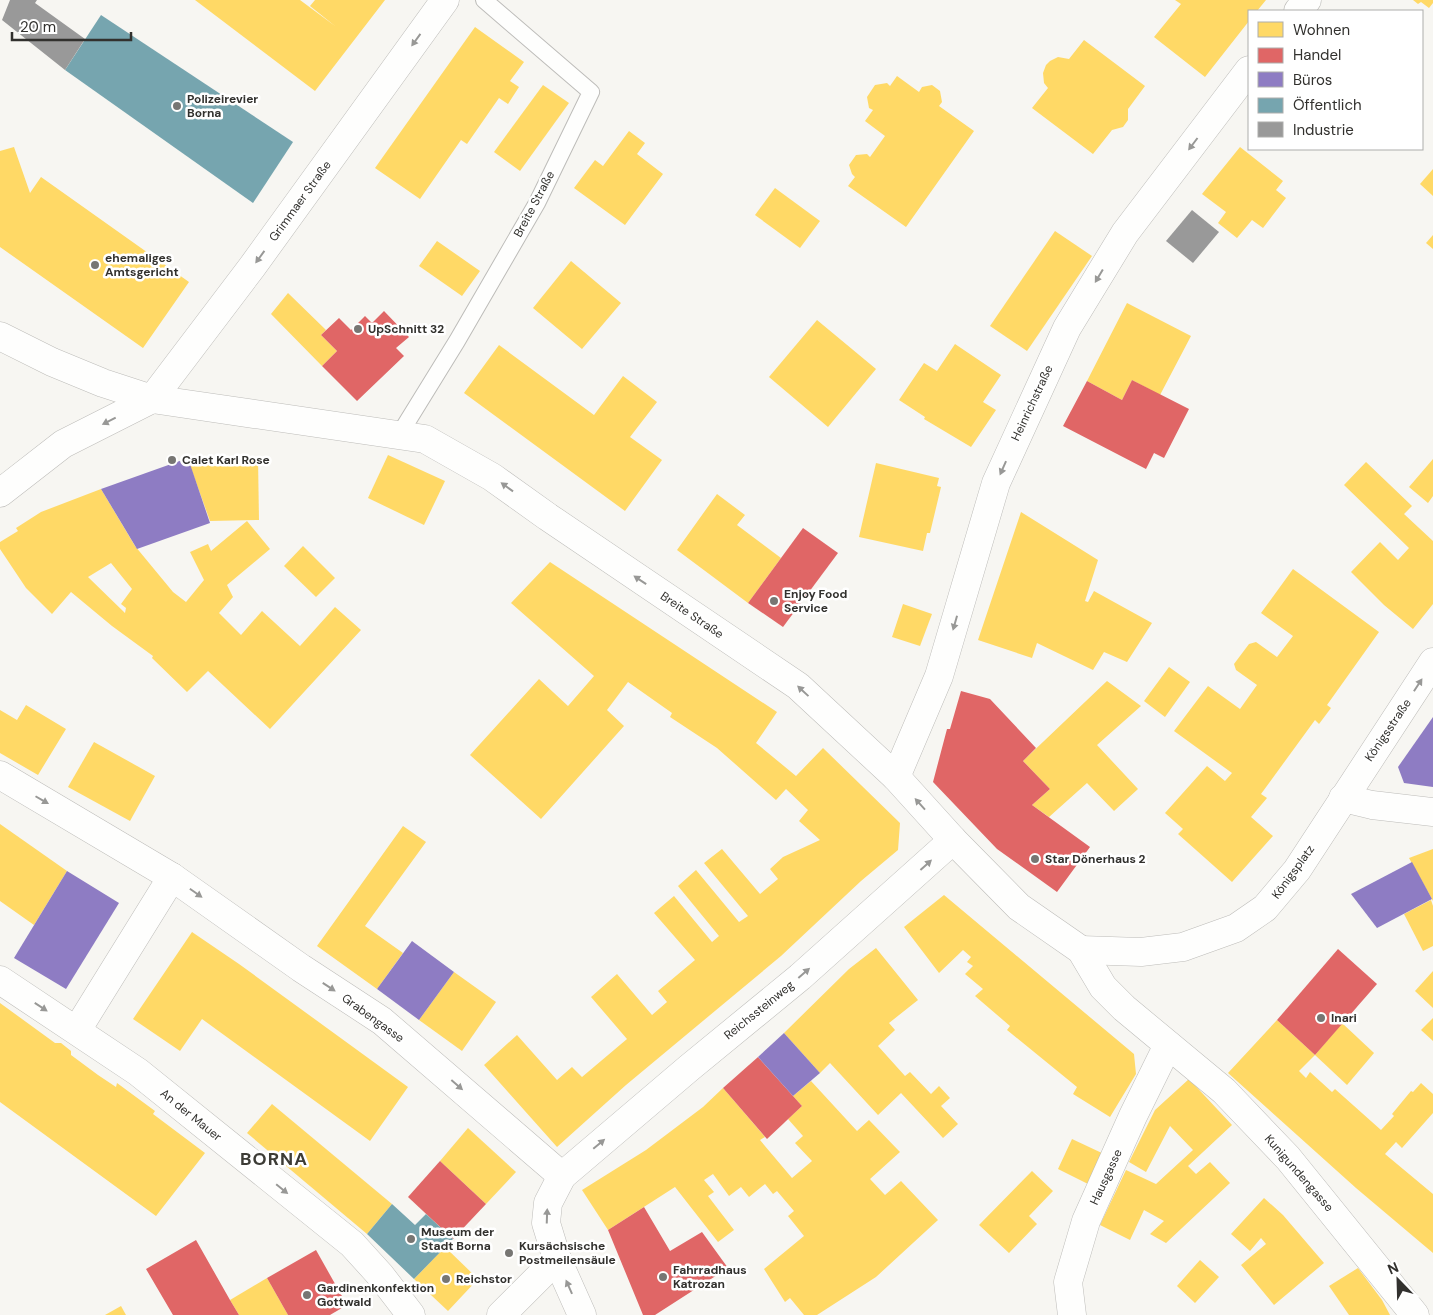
<svg xmlns="http://www.w3.org/2000/svg" width="1433" height="1315" viewBox="0 0 1433 1315" font-family="'DM Sans',sans-serif">
	<style>
		.homes { fill: #ffd966; fill-rule: evenodd }
		.shops { fill: #e06666 }
		.offices { fill: #8e7cc3 }
		.public { fill: #76a5af }
		.industry { fill: #999 }
		.lines { fill: none; stroke-linecap: round; stroke-linejoin: round }
		.lane-casing { stroke: #bdbcb9; stroke-width: 18 }
		.street-casing { stroke: #bdbcb9; stroke-width: 29 }
		.lane { stroke: #fefefd; stroke-width: 16 }
		.street { stroke: #fefefd; stroke-width: 28 }
		.oneway { fill: #989896 }
		.poi-dot { fill: #777673; stroke: #fff; stroke-width: 2 }
		.labels { text-anchor: middle; dominant-baseline: central; stroke-width: 5; stroke-linejoin: round; paint-order: stroke }
		.poi-label { font-size: 12px; font-weight: bold; fill: #32312e; stroke: #fff; text-anchor: start }
		.street-label { font-size: 12px; fill: #32312e; stroke: #fff }
		.district-label { font-size: 18px; font-weight: bold; letter-spacing: 1px; fill: #3d3c36; stroke: #fff }
	</style>
	<rect width="100%" height="100%" fill="#f7f6f2"/>
	<!-- homes -->
	<g class="homes">
		<path d="M 195,0 L 300,0 L 335,26 L 310,6 L 315,0 L 385,0 L 315,91 Z"/>
		<path d="M 1175,0 L 1266,0 L 1257,11 L 1249,11 L 1249,21 L 1205,77 L 1154,37 L 1181,4 Z"/>
		<path d="M 1413,0 L 1433,0 L 1433,3 L 1429,8 L 1421,2 L 1418,4 Z"/>
		<path d="M 475,27 L 524,62 L 510,81 L 519,87 L 508,104 L 499,98 L 467,144 L 461,140 L 420,199 L 375,168 Z"/>
		<path d="M 1084,40 L 1145,86 L 1128,109 L 1128,120 L 1123,127 L 1112,130 L 1093,154 L 1032,108 L 1048,88 L 1044,83 L 1043,73 L 1046,65 L 1050,61 L 1058,57 L 1069,59 Z"/>
		<path d="M 897,76 L 919,92 L 922,87 L 932,85 L 940,91 L 942,102 L 939,106 L 974,131 L 906,227 L 848,186 L 855,177 L 852,174 L 849,165 L 856,155 L 867,154 L 870,157 L 885,136 L 865,121 L 873,110 L 869,108 L 867,97 L 875,85 L 887,83 L 890,86 Z"/>
		<path d="M 543,85 L 569,103 L 520,171 L 494,152 Z"/>
		<path d="M 629,131 L 645,143 L 637,154 L 663,174 L 625,225 L 574,188 L 595,160 L 603,166 Z"/>
		<path d="M 14,147 L 30,193 L 41,177 L 189,282 L 143,348 L 0,247 L 0,151 Z"/>
		<path d="M 1240,147 L 1283,181 L 1276,190 L 1286,198 L 1263,228 L 1252,220 L 1237,238 L 1218,223 L 1226,212 L 1202,194 Z"/>
		<path d="M 1433,169 L 1433,196 L 1420,184 Z"/>
		<path d="M 775,188 L 820,221 L 800,248 L 755,215 Z"/>
		<path d="M 1055,231 L 1092,256 L 1027,351 L 990,326 Z"/>
		<path d="M 1433,235 L 1433,249 L 1426,243 Z"/>
		<path d="M 437,241 L 480,271 L 462,296 L 419,266 Z"/>
		<path d="M 571,261 L 621,303 L 582,349 L 533,308 Z"/>
		<path d="M 288,293 L 326,330 L 321,335 L 337,351 L 322,366 L 271,314 Z"/>
		<path d="M 1127,303 L 1191,336 L 1160,395 L 1132,380 L 1122,400 L 1087,381 Z"/>
		<path d="M 817,320 L 876,369 L 828,427 L 769,377 Z"/>
		<path d="M 955,344 L 1001,375 L 983,402 L 996,410 L 971,447 L 924,419 L 925,417 L 899,400 L 924,363 L 937,371 Z"/>
		<path d="M 499,345 L 594,415 L 623,376 L 657,402 L 630,437 L 662,460 L 625,511 L 464,393 Z"/>
		<path d="M 388,455 L 445,481 L 424,525 L 368,498 Z"/>
		<path d="M 258,458 L 259,520 L 210,521 L 188,460 Z"/>
		<path d="M 1433,459 L 1433,496 L 1428,503 L 1409,487 Z"/>
		<path d="M 1366,462 L 1412,506 L 1404,514 L 1433,541 L 1433,604 L 1413,629 L 1384,605 L 1351,572 L 1380,542 L 1398,560 L 1409,548 L 1344,485 Z"/>
		<path d="M 876,463 L 939,478 L 937,486 L 941,487 L 930,533 L 927,533 L 923,551 L 859,537 Z"/>
		<path d="M 101,489 L 135,546 L 173,592 L 186,602 L 204,580 L 190,552 L 208,544 L 211,551 L 247,521 L 270,549 L 227,585 L 233,597 L 219,613 L 241,635 L 262,611 L 300,646 L 335,607 L 361,630 L 270,729 L 208,671 L 187,692 L 152,658 L 153,656 L 112,626 L 71,592 L 52,614 L 26,588 L 0,549 L 0,542 L 18,531 L 16,528 L 41,512 ZM 111,563 L 132,589 L 121,604 L 126,608 L 125,613 L 88,577 Z"/>
		<path d="M 717,494 L 745,515 L 737,525 L 781,558 L 748,603 L 677,550 Z"/>
		<path d="M 1021,512 L 1098,560 L 1085,601 L 1088,602 L 1094,591 L 1152,623 L 1127,662 L 1104,652 L 1093,670 L 1037,643 L 1032,658 L 978,640 Z"/>
		<path d="M 303,546 L 335,578 L 316,597 L 284,566 Z"/>
		<path d="M 550,562 L 777,712 L 756,743 L 796,776 L 823,748 L 900,823 L 898,850 L 861,881 L 781,956 L 626,1085 L 557,1147 L 484,1065 L 517,1035 L 557,1080 L 572,1067 L 582,1077 L 627,1039 L 591,997 L 617,974 L 652,1015 L 667,1002 L 658,991 L 695,960 L 654,913 L 674,896 L 712,942 L 719,936 L 678,886 L 696,870 L 739,922 L 748,916 L 704,863 L 722,849 L 760,894 L 778,879 L 770,869 L 783,857 L 820,840 L 799,821 L 808,810 L 786,789 L 776,800 L 717,748 L 670,717 L 672,713 L 628,682 L 607,710 L 624,726 L 541,819 L 470,755 L 539,679 L 568,706 L 594,676 L 511,603 Z"/>
		<path d="M 1293,569 L 1379,632 L 1327,705 L 1331,708 L 1319,724 L 1315,720 L 1261,794 L 1267,798 L 1251,817 L 1273,836 L 1232,882 L 1178,834 L 1183,829 L 1165,813 L 1207,766 L 1225,781 L 1232,773 L 1174,731 L 1208,686 L 1240,709 L 1257,685 L 1236,670 L 1234,664 L 1249,644 L 1256,642 L 1277,657 L 1293,636 L 1261,613 Z"/>
		<path d="M 903,604 L 932,614 L 920,646 L 892,637 Z"/>
		<path d="M 1169,667 L 1190,682 L 1165,717 L 1144,701 Z"/>
		<path d="M 1107,681 L 1141,706 L 1097,745 L 1138,789 L 1114,811 L 1087,783 L 1049,817 L 1032,805 L 1050,789 L 1023,761 Z"/>
		<path d="M 26,705 L 66,729 L 38,775 L 0,753 L 0,710 L 17,720 Z"/>
		<path d="M 94,742 L 155,776 L 130,821 L 68,787 Z"/>
		<path d="M 0,824 L 67,871 L 34,925 L 0,901 Z"/>
		<path d="M 403,826 L 426,842 L 365,926 L 403,953 L 377,989 L 317,946 Z"/>
		<path d="M 1433,849 L 1433,901 L 1409,858 Z"/>
		<path d="M 944,895 L 1134,1054 L 1136,1074 L 1110,1117 L 1073,1094 L 1077,1087 L 1007,1030 L 1010,1026 L 975,996 L 983,989 L 965,974 L 973,966 L 967,962 L 971,957 L 963,950 L 939,973 L 904,927 Z"/>
		<path d="M 1431,900 L 1433,906 L 1433,946 L 1423,951 L 1404,914 Z"/>
		<path d="M 192,932 L 239,964 L 408,1087 L 370,1141 L 202,1019 L 180,1051 L 133,1019 Z"/>
		<path d="M 876,948 L 918,1000 L 889,1023 L 895,1030 L 878,1046 L 905,1076 L 910,1072 L 931,1094 L 939,1086 L 950,1098 L 941,1106 L 958,1124 L 943,1138 L 901,1093 L 878,1115 L 830,1063 L 820,1073 L 784,1033 L 849,969 Z"/>
		<path d="M 1433,971 L 1433,1008 L 1415,991 Z"/>
		<path d="M 454,972 L 496,1002 L 462,1051 L 419,1020 Z"/>
		<path d="M 0,1003 L 55,1043 L 61,1043 L 71,1051 L 71,1055 L 98,1075 L 116,1087 L 117,1083 L 155,1111 L 153,1114 L 205,1153 L 156,1216 L 0,1102 Z"/>
		<path d="M 1433,1018 L 1433,1041 L 1421,1030 Z"/>
		<path d="M 1277,1020 L 1315,1055 L 1299,1071 L 1306,1078 L 1310,1072 L 1332,1092 L 1335,1089 L 1381,1130 L 1394,1116 L 1392,1114 L 1411,1091 L 1413,1092 L 1421,1083 L 1433,1094 L 1433,1113 L 1402,1148 L 1396,1142 L 1385,1154 L 1433,1194 L 1433,1253 L 1356,1188 L 1228,1073 Z"/>
		<path d="M 1342,1023 L 1374,1053 L 1347,1085 L 1315,1055 Z"/>
		<path d="M 1189,1079 L 1232,1125 L 1188,1166 L 1196,1174 L 1210,1162 L 1230,1183 L 1166,1243 L 1150,1234 L 1164,1221 L 1144,1210 L 1130,1240 L 1100,1225 L 1126,1170 L 1156,1184 L 1193,1150 L 1170,1126 L 1146,1172 L 1129,1162 L 1155,1110 Z"/>
		<path d="M 811,1081 L 857,1131 L 869,1120 L 900,1152 L 870,1179 L 885,1195 L 901,1181 L 938,1220 L 876,1277 L 817,1315 L 804,1315 L 790,1298 L 785,1302 L 764,1269 L 804,1236 L 788,1216 L 794,1211 L 777,1191 L 773,1194 L 765,1184 L 749,1197 L 741,1187 L 729,1196 L 713,1174 L 704,1180 L 714,1192 L 708,1196 L 734,1230 L 718,1242 L 675,1187 L 608,1230 L 582,1190 L 646,1150 L 703,1107 L 723,1088 L 765,1137 L 760,1140 L 792,1178 L 812,1161 L 795,1143 L 803,1136 L 788,1119 L 802,1106 L 793,1096 Z"/>
		<path d="M 272,1104 L 392,1204 L 367,1234 L 247,1133 Z"/>
		<path d="M 468,1128 L 516,1172 L 486,1204 L 440,1161 Z"/>
		<path d="M 1072,1139 L 1104,1154 L 1090,1185 L 1058,1169 Z"/>
		<path d="M 1032,1171 L 1053,1191 L 1029,1216 L 1037,1224 L 1009,1253 L 979,1225 Z"/>
		<path d="M 1264,1198 L 1283,1215 L 1324,1263 L 1274,1305 L 1241,1265 L 1266,1244 L 1261,1238 L 1250,1251 L 1231,1234 Z"/>
		<path d="M 445,1247 L 478,1279 L 448,1311 L 414,1279 Z"/>
		<path d="M 1200,1260 L 1219,1277 L 1195,1303 L 1177,1286 Z"/>
		<path d="M 1358,1268 L 1382,1300 L 1390,1315 L 1349,1315 L 1329,1286 Z"/>
		<path d="M 267,1278 L 288,1315 L 239,1315 L 230,1300 Z"/>
		<path d="M 121,1306 L 126,1315 L 105,1315 Z"/>
	</g>
	<!-- shops -->
	<g class="shops">
		<path d="M 384,311 L 409,337 L 396,348 L 404,356 L 357,401 L 322,366 L 337,351 L 321,335 L 339,318 L 351,330 L 365,316 L 372,323 Z"/>
		<path d="M 1132,380 L 1189,409 L 1164,458 L 1154,453 L 1146,469 L 1063,426 L 1087,381 L 1122,400 Z"/>
		<path d="M 803,528 L 838,553 L 783,627 L 748,603 Z"/>
		<path d="M 961,691 L 990,699 L 1036,748 L 1023,761 L 1050,789 L 1032,805 L 1090,847 L 1057,892 L 997,849 L 933,782 L 947,729 L 950,729 Z"/>
		<path d="M 1338,949 L 1377,984 L 1315,1055 L 1277,1020 Z"/>
		<path d="M 758,1057 L 802,1106 L 767,1139 L 723,1088 Z"/>
		<path d="M 440,1161 L 486,1204 L 453,1239 L 408,1197 Z"/>
		<path d="M 644,1207 L 670,1251 L 702,1232 L 728,1268 L 655,1315 L 643,1315 L 608,1230 Z"/>
		<path d="M 196,1240 L 230,1300 L 239,1315 L 173,1315 L 146,1269 Z"/>
		<path d="M 316,1250 L 347,1305 L 330,1315 L 288,1315 L 267,1278 Z"/>
	</g>
	<!-- offices -->
	<g class="offices">
		<path d="M 188,458 L 210,523 L 137,549 L 101,489 Z"/>
		<path d="M 1433,717 L 1433,787 L 1404,783 L 1398,767 Z"/>
		<path d="M 1412,862 L 1432,899 L 1377,928 L 1351,894 Z"/>
		<path d="M 67,871 L 119,903 L 66,989 L 14,958 Z"/>
		<path d="M 412,941 L 454,972 L 419,1020 L 377,989 Z"/>
		<path d="M 784,1033 L 820,1073 L 793,1096 L 758,1057 Z"/>
	</g>
	<!-- public -->
	<g class="public">
		<path d="M 101,15 L 293,142 L 253,203 L 65,70 Z"/>
		<path d="M 392,1204 L 415,1225 L 426,1214 L 453,1239 L 414,1279 L 367,1234 Z"/>
	</g>
	<!-- industry -->
	<g class="industry">
		<path d="M 10,0 L 37,0 L 35,3 L 85,39 L 65,70 L 2,20 Z"/>
		<path d="M 1192,210 L 1219,232 L 1193,263 L 1166,241 Z"/>
	</g>
	<g class="lines">
		<defs>
			<path id="lane" d="M 399,435 L 457,341 L 537,203 L 591,92 L 484,0"/>
			<g id="street">
				<path d="M 1298,11 L 1307,0"/>
				<path d="M 0,336 L 52,362 L 103,383 L 152,399 L 425,439 L 492,477 L 548,517 L 798,686 L 896,777 L 953,840 L 1019,907 L 1081,950 L 1103,987 L 1124,1008 L 1224,1091 L 1288,1158 L 1415,1315"/>
				<path d="M 0,493 L 63,444 L 152,399 L 252,267 L 445,0"/>
				<path d="M 0,775 L 172,877 L 301,968 L 382,1021 L 562,1176"/>
				<path d="M 896,777 L 939,676 L 996,483 L 1067,328 L 1125,233 L 1249,70"/>
				<path d="M 1343,798 L 1372,805 L 1433,812"/>
				<path d="M 1081,950 L 1141,952 L 1183,947 L 1236,928 L 1265,908 L 1297,870 L 1433,662"/>
				<path d="M 0,980 L 138,1072 L 352,1244 L 381,1276 L 411,1315"/>
				<path d="M 77,1030 L 172,877"/>
				<path d="M 501,1315 L 557,1259"/>
				<path d="M 582,1315 L 557,1259 L 546,1223 L 548,1203 L 562,1176 L 689,1068 L 800,977 L 953,840"/>
				<path d="M 1072,1315 L 1068,1282 L 1086,1221 L 1133,1116 L 1168,1045"/>
			</g>
		</defs>
		<!-- lane casing -->
		<use href="#lane" class="lane-casing"/>
		<!-- street casing -->
		<use href="#street" class="street-casing"/>
		<!-- lane -->
		<use href="#lane" class="lane"/>
		<!-- street -->
		<use href="#street" class="street"/>
	</g>
	<!-- one-way arrows -->
	<defs><path id="oneway-solid" d="M-6-.8H1V-3.2L6.5 0L1 3.2V.8H-6Z" transform="scale(1.25)"/></defs>
	<g class="oneway">
		<use href="#oneway-solid" transform="translate(416 40) rotate(126)"/>
		<use href="#oneway-solid" transform="translate(1193 144) rotate(127)"/>
		<use href="#oneway-solid" transform="translate(260 257) rotate(126)"/>
		<use href="#oneway-solid" transform="translate(1099 276) rotate(121)"/>
		<use href="#oneway-solid" transform="translate(109 421) rotate(153)"/>
		<use href="#oneway-solid" transform="translate(1003 468) rotate(114)"/>
		<use href="#oneway-solid" transform="translate(507 487) rotate(-144)"/>
		<use href="#oneway-solid" transform="translate(640 580) rotate(-146)"/>
		<use href="#oneway-solid" transform="translate(955 623) rotate(106)"/>
		<use href="#oneway-solid" transform="translate(1418 685) rotate(-57)"/>
		<use href="#oneway-solid" transform="translate(803 691) rotate(-137)"/>
		<use href="#oneway-solid" transform="translate(42 800) rotate(30)"/>
		<use href="#oneway-solid" transform="translate(920 804) rotate(-132)"/>
		<use href="#oneway-solid" transform="translate(926 865) rotate(-42)"/>
		<use href="#oneway-solid" transform="translate(196 893) rotate(35)"/>
		<use href="#oneway-solid" transform="translate(804 973) rotate(-41)"/>
		<use href="#oneway-solid" transform="translate(329 987) rotate(33)"/>
		<use href="#oneway-solid" transform="translate(41 1007) rotate(33)"/>
		<use href="#oneway-solid" transform="translate(457 1085) rotate(41)"/>
		<use href="#oneway-solid" transform="translate(599 1144) rotate(-40)"/>
		<use href="#oneway-solid" transform="translate(282 1189) rotate(39)"/>
		<use href="#oneway-solid" transform="translate(547 1216) rotate(-88)"/>
		<use href="#oneway-solid" transform="translate(569 1287) rotate(-114)"/>
	</g>
	<!-- markers -->
	<g class="poi-dot">
		<circle cx="177" cy="106" r="5"/>
		<circle cx="95" cy="265" r="5"/>
		<circle cx="358" cy="329" r="5"/>
		<circle cx="172" cy="460" r="5"/>
		<circle cx="774" cy="601" r="5"/>
		<circle cx="1035" cy="859" r="5"/>
		<circle cx="1321" cy="1018" r="5"/>
		<circle cx="411" cy="1239" r="5"/>
		<circle cx="509" cy="1253" r="5"/>
		<circle cx="663" cy="1277" r="5"/>
		<circle cx="446" cy="1279" r="5"/>
		<circle cx="307" cy="1295" r="5"/>
	</g>
	<g class="labels">
		<!-- poi labels -->
		<g class="poi-label">
			<text x="187" y="99">Polizeirevier<tspan x="187" dy="14">Borna</tspan></text>
			<text x="105" y="258">ehemaliges<tspan x="105" dy="14">Amtsgericht</tspan></text>
			<text x="368" y="329">UpSchnitt 32</text>
			<text x="182" y="460">Calet Karl Rose</text>
			<text x="784" y="594">Enjoy Food<tspan x="784" dy="14">Service</tspan></text>
			<text x="1045" y="859">Star Dönerhaus 2</text>
			<text x="1331" y="1018">Inari</text>
			<text x="421" y="1232">Museum der<tspan x="421" dy="14">Stadt Borna</tspan></text>
			<text x="519" y="1246">Kursächsische<tspan x="519" dy="14">Postmeilensäule</tspan></text>
			<text x="673" y="1270">Fahrradhaus<tspan x="673" dy="14">Katrozan</tspan></text>
			<text x="456" y="1279">Reichstor</text>
			<text x="317" y="1288">Gardinenkonfektion<tspan x="317" dy="14">Gottwald</tspan></text>
		</g>
		<!-- street labels -->
		<g class="street-label">
			<text transform="translate(300 201) rotate(-54)">Grimmaer Straße</text>
			<text transform="translate(534 204) rotate(-62)">Breite Straße</text>
			<text transform="translate(1032 403) rotate(-65)">Heinrichstraße</text>
			<text transform="translate(692 615) rotate(34)">Breite Straße</text>
			<text transform="translate(1388 730) rotate(-56)">Königsstraße</text>
			<text transform="translate(1293 872) rotate(-54)">Königsplatz</text>
			<text transform="translate(759 1010) rotate(-39)">Reichssteinweg</text>
			<text transform="translate(373 1018) rotate(36)">Grabengasse</text>
			<text transform="translate(191 1115) rotate(39)">An der Mauer</text>
			<text transform="translate(1299 1173) rotate(49)">Kunigundengasse</text>
			<text transform="translate(1106 1177) rotate(-65)">Hausgasse</text>
		</g>
		<!-- district labels -->
		<g class="district-label">
			<text x="274" y="1159">BORNA</text>
		</g>
	</g>
	<!-- legend -->
	<rect x="1248" y="10" width="175" height="140" fill="#ffffff" stroke="#adadab"/>
	<rect x="1258" y="22" width="25" height="15" fill="#ffd966" stroke="#adadab"/>
	<text x="1293" y="35" font-size="15" fill="#32312e">Wohnen</text>
	<rect x="1258" y="48" width="25" height="15" fill="#e06666" stroke="#adadab"/>
	<text x="1293" y="60" font-size="15" fill="#32312e">Handel</text>
	<rect x="1258" y="72" width="25" height="15" fill="#8e7cc3" stroke="#adadab"/>
	<text x="1293" y="85" font-size="15" fill="#32312e">Büros</text>
	<rect x="1258" y="98" width="25" height="15" fill="#76a5af" stroke="#adadab"/>
	<text x="1293" y="110" font-size="15" fill="#32312e">Öffentlich</text>
	<rect x="1258" y="122" width="25" height="15" fill="#999999" stroke="#adadab"/>
	<text x="1293" y="135" font-size="15" fill="#32312e">Industrie</text>
	<!-- north arrow -->
	<g transform="translate(1398 1280) rotate(337)" stroke="#ffffff" stroke-width="4" paint-order="stroke">
	<path d="M0-4L9 19L0 12L-9 19Z" fill="#32312e"/>
	<text y="-8" font-size="14" font-weight="bold" text-anchor="middle" fill="#32312e">N</text>
	</g>
	<!-- scale -->
	<path d="M12 32v8h119v-8" fill="none" stroke="#32312e" stroke-width="2.5"/>
	<text x="20" y="32" font-size="15" fill="#32312e" stroke="#ffffff" stroke-width="4" paint-order="stroke">20 m</text>
</svg>
